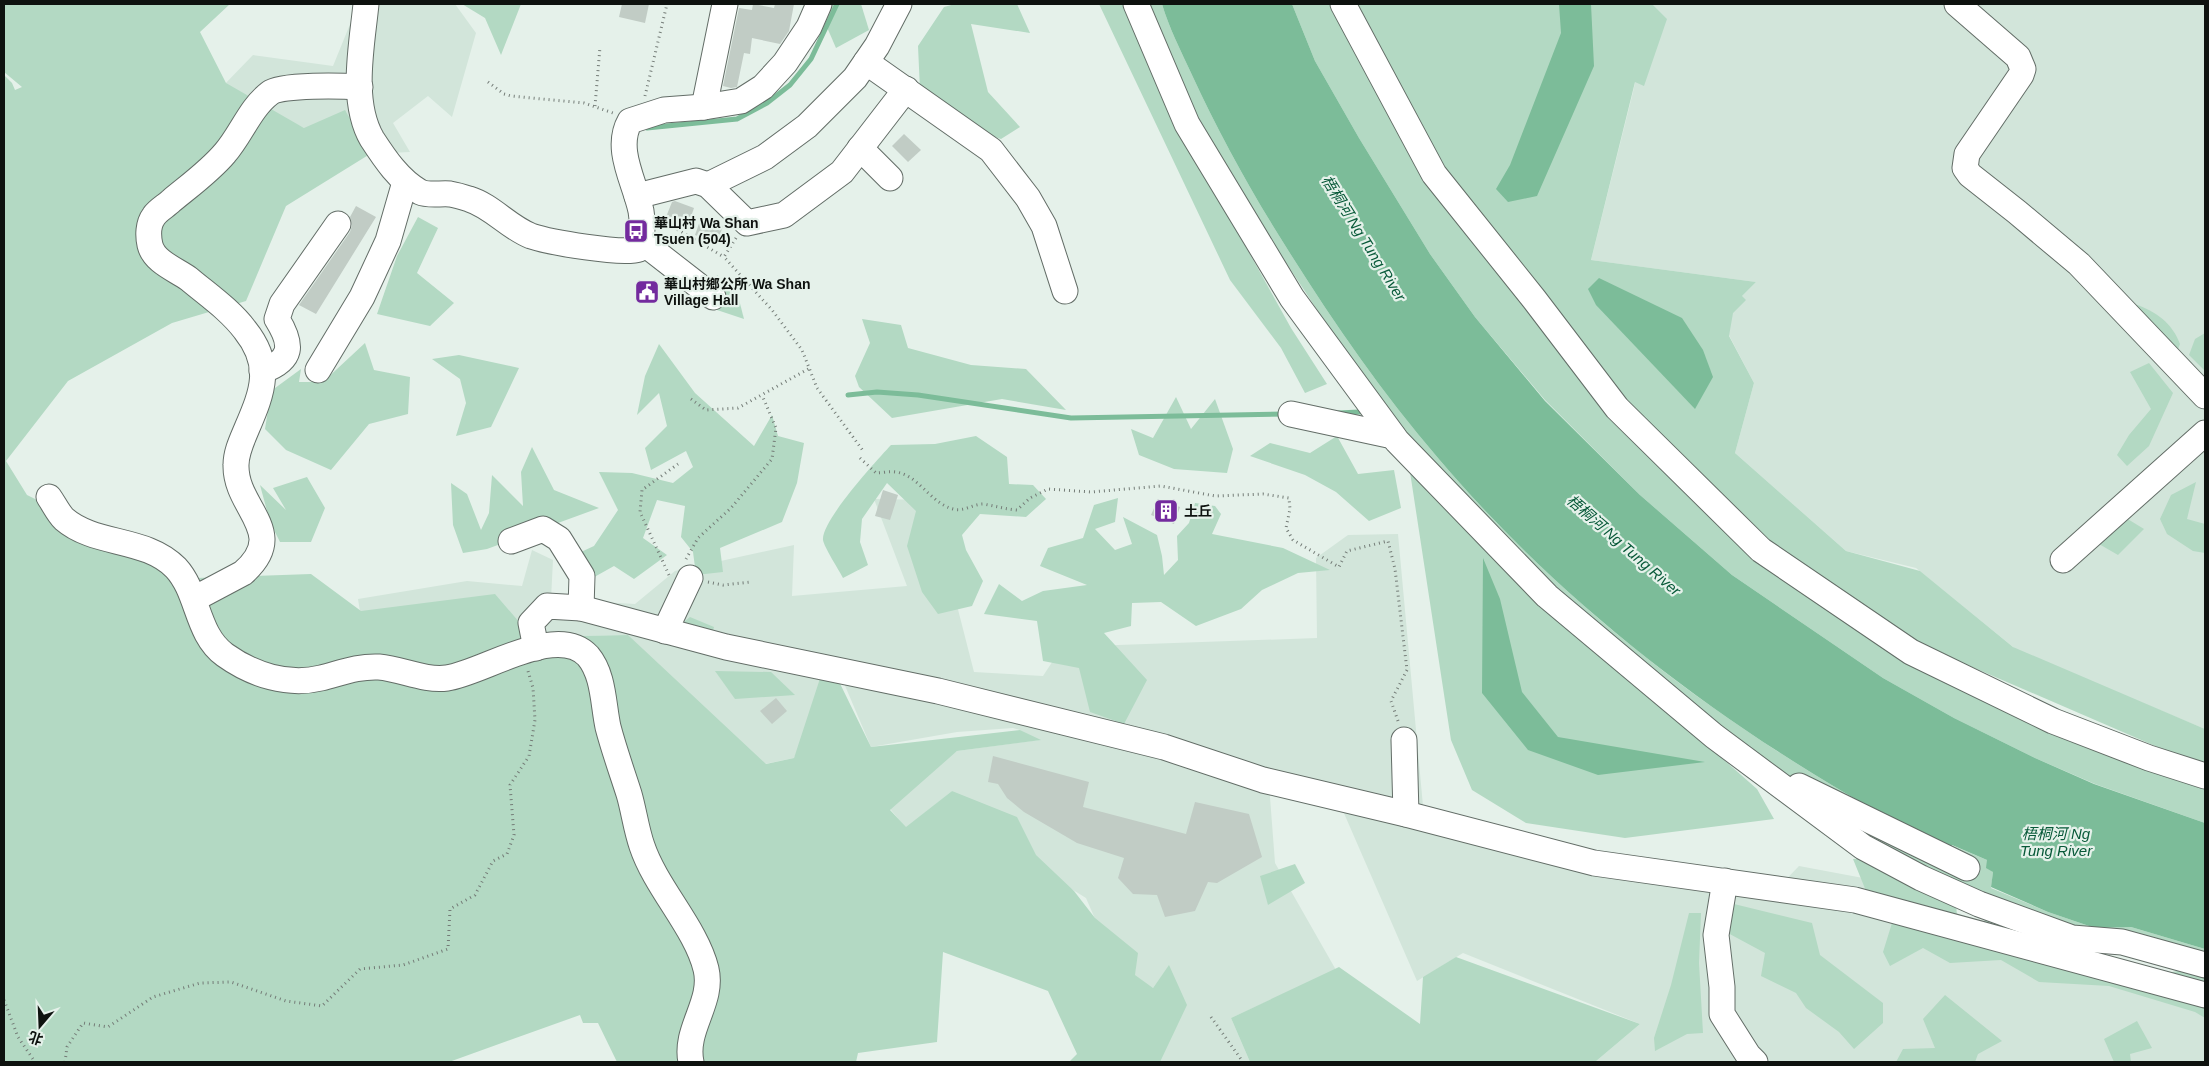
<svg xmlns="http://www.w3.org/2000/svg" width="2209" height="1066" viewBox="0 0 2209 1066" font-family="Helvetica,'Noto Sans SC',sans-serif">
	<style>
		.built { fill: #d2e5da }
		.green { fill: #b3d9c3; fill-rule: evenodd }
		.water { fill: #7cbc99 }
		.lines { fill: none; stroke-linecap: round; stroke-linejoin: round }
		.stream { stroke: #7cbc99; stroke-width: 5 }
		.building { fill: #c1ccc5 }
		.minor-casing { stroke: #636d67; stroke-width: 27 }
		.path { stroke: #747c77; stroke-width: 3; stroke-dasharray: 1 4; stroke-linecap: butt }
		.minor { stroke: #fff; stroke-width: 25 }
		.labels { text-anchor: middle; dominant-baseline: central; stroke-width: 4.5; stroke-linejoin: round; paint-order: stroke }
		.poi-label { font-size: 14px; font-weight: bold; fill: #0e120f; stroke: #e5f1ea; text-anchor: start }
		.water-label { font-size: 15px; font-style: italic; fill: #075938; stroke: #e5f1ea }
	</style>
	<rect width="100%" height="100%" fill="#e5f1ea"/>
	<!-- built -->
	<g class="built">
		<path d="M 354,4 L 455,4 L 476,33 L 452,117 L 428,96 L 393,123 L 410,152 L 370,154 L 304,128 L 221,88 L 253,55 L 333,66 L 355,12 Z"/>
		<path d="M 1652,4 L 2205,4 L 2205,729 L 2018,651 L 1916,568 L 1846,551 L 1735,453 L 1754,383 L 1720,318 L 1756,282 L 1591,260 L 1633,92 Z"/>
		<path d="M 874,499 L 930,500 L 974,672 L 1043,676 L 1062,647 L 1317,638 L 1316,558 L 1348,535 L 1398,534 L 1423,806 L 1268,771 L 1275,863 L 1336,970 L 1231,1018 L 1250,1062 L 1155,1062 L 1169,966 L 1153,988 L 1134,983 L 1137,953 L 1099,928 L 1086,898 L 1031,864 L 952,791 L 906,828 L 886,804 L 957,751 L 1039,740 L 1020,730 L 1013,728 L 957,732 L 871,747 L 835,662 L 794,758 L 755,766 L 628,635 L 532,637 L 362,624 L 358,599 L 467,581 L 522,586 L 532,550 L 553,560 L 551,599 L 635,604 L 675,571 L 794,545 L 792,596 L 907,586 Z"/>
		<path d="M 1343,811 L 1772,894 L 1799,866 L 1895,884 L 1928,905 L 2205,985 L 2205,1062 L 1595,1062 L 1640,1024 L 1463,953 L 1417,981 Z"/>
	</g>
	<!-- green -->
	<g class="green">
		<path d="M 4,4 L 230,4 L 200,32 L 226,83 L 304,128 L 345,110 L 370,154 L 286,206 L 246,301 L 172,323 L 68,381 L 6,461 L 27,495 L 196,578 L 311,574 L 361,611 L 495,594 L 532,637 L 628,635 L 766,764 L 794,758 L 827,657 L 871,747 L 1020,730 L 1041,740 L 957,751 L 890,810 L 906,827 L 952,791 L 1017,817 L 1036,855 L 1074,891 L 1095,918 L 1138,953 L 1135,975 L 1153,988 L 1169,965 L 1187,1005 L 1160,1062 L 1069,1062 L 1077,1054 L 1048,991 L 943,952 L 937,1042 L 858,1053 L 856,1062 L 617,1062 L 598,1023 L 583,1023 L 580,1015 L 449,1062 L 4,1062 L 4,75 L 12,83 L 15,90 L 22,87 L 4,72 Z"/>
		<path d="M 462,4 L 521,4 L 501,55 L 485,18 Z"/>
		<path d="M 831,4 L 861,4 L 869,30 L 836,48 L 823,18 Z"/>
		<path d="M 955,4 L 1017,4 L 1030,33 L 971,24 L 988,92 L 1020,127 L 1001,139 L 921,112 L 918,46 L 944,7 Z"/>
		<path d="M 1099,4 L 1124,4 L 1201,166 L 1291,328 L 1327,384 L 1305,393 L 1281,348 L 1230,280 Z"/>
		<path d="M 1143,4 L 1162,4 C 1169,28 1181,51 1192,75 C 1216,127 1243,177 1273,226 C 1323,307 1376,386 1438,458 C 1578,623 1757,752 1948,849 L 1951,845 L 1987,860 L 1993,872 L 1991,888 L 2048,912 L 2095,928 L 2131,927 L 2205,949 L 2205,958 L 2071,930 L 1935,878 L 1831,819 L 1536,574 L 1395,428 L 1196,126 Z"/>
		<path d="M 1292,4 L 1652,4 L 1667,19 L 1644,86 L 1635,82 L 1591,260 L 1756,282 L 1742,296 L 1746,300 L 1733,313 L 1729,336 L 1754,383 L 1735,453 L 1846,551 L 1920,571 L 2013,647 L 2205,729 L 2205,762 L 2169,752 L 1919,644 L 1765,544 L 1608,385 L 1590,364 L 1581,374 L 1601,400 L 1761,558 L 1905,655 L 2042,719 L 2137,757 L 2205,780 L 2205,823 L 2095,784 L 2035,758 L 1954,718 L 1883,678 L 1732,575 L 1640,495 L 1545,400 L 1475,317 L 1430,254 L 1359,138 L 1315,61 ZM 1412,149 L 1428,150 L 1446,184 L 1554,318 L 1545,327 L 1423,170 Z"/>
		<path d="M 418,217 L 438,228 L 417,273 L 454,303 L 430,326 L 377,314 L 397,256 Z"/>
		<path d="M 717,275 L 736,288 L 744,319 L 705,306 Z"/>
		<path d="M 2134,304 C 2156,311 2172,323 2180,344 L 2170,370 Z"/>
		<path d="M 862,319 L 901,325 L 908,348 L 971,365 L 1026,369 L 1066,410 L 1002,399 L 892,418 L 859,387 L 855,376 L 870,343 Z"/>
		<path d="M 2205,333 L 2205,371 L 2189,355 L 2195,339 Z"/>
		<path d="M 365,343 L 374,370 L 410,377 L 408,414 L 369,424 L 331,470 L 286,450 L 265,429 L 271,391 L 301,369 L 299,382 L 323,382 Z"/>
		<path d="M 659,344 L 695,393 L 754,446 L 772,415 L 778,436 L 804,443 L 797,483 L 782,522 L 720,548 L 723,572 L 696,575 L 693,552 L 681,537 L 685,506 L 657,500 L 643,538 L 667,555 L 634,579 L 614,566 L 580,585 L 570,557 L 594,546 L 618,510 L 599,472 L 632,473 L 673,483 L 693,467 L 686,451 L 651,470 L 645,448 L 667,426 L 659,393 L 637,415 L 645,376 Z"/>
		<path d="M 459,355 L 519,368 L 491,427 L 456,436 L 466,403 L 460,379 L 432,359 Z"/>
		<path d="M 2149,363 L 2173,393 L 2149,446 L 2127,466 L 2117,455 L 2129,435 L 2151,409 L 2130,372 Z"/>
		<path d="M 1176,397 L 1191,429 L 1215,399 L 1233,449 L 1227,473 L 1174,469 L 1139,455 L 1131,429 L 1153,438 Z"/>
		<path d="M 976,436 L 1007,457 L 1009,484 L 1033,485 L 1046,499 L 1026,517 L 980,514 L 962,535 L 966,550 L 983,581 L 972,606 L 938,614 L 922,592 L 907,546 L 916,511 L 887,483 L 862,519 L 860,542 L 868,565 L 843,578 C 839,570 824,547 823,540 C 821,521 877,460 891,445 L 935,444 Z"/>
		<path d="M 1337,436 L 1358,474 L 1394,470 L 1401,508 L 1369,521 L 1336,492 L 1305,475 L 1250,456 L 1270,443 L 1310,453 Z"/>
		<path d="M 532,447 L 554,490 L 599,508 L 487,549 L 463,553 L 453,525 L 451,483 L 467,494 L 481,530 L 489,513 L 492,475 L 523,506 L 521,472 Z"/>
		<path d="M 1410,472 L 1625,673 L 1757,789 L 1774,819 L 1625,838 L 1526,823 L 1472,790 L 1451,740 Z"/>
		<path d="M 307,477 L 325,508 L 311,542 L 280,542 L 270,522 L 260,485 L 286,510 L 273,488 Z"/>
		<path d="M 2196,482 L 2187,519 L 2205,524 L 2205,553 L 2193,551 L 2167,534 L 2160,519 L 2171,495 Z"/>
		<path d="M 1118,498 L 1115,522 L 1095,529 L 1115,550 L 1132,544 L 1123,517 L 1157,535 L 1162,556 L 1164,575 L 1178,560 L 1177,536 L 1189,523 L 1195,503 L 1215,506 L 1221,514 L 1212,534 L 1283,548 L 1330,570 L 1298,573 L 1262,590 L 1241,609 L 1196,626 L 1161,602 L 1132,603 L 1131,626 L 1104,633 L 1147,680 L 1124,724 L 1090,712 L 1079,668 L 1043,661 L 1037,621 L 984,614 L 999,584 L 1022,601 L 1043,591 L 1087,585 L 1040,566 L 1048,548 L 1083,538 L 1094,505 Z"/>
		<path d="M 2126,518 L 2144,529 L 2118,555 L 2099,544 Z"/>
		<path d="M 690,617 L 714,627 L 707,652 L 678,647 L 680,625 Z"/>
		<path d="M 715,671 L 771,672 L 795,695 L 735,699 Z"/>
		<path d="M 1871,858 L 1956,904 L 1959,939 L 1982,940 L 1985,916 L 2008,923 L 2013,938 L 2154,975 L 2184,970 L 2205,978 L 2205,1018 L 2195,1012 L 2109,986 L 2039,982 L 2001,960 L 1950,963 L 1923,948 L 1890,966 L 1883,952 L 1892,923 L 1877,918 L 1853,859 Z"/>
		<path d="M 1295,864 L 1305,883 L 1268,905 L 1260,876 Z"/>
		<path d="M 1734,904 L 1812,923 L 1820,955 L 1883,1003 L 1883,1023 L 1854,1049 L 1839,1032 L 1806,1008 L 1796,993 L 1761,976 L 1765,953 L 1726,932 Z"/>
		<path d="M 1689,913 L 1701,913 L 1699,963 L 1703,1033 L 1687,1034 L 1655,1051 L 1654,1038 L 1671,985 Z"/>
		<path d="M 1456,957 L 1640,1024 L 1595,1062 L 1250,1062 L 1231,1018 L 1339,967 L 1420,1024 L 1423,977 Z"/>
		<path d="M 1945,995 L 2002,1041 L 1978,1054 L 1975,1062 L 1896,1062 L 1903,1049 L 1935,1048 L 1923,1019 Z"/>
		<path d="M 2137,1021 L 2152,1048 L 2130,1054 L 2131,1062 L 2114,1062 L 2104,1039 Z"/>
	</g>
	<!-- water -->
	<g class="water">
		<path d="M 1162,4 L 1292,4 L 1315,61 L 1359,138 L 1430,254 L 1475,317 L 1545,401 L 1640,495 L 1732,575 L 1883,678 L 1954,718 L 2035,758 L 2094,784 L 2205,823 L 2205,949 L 2131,927 L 2095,928 L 2048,912 L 1991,887 L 1993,872 L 1986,868 L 1987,860 L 1952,845 L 1948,850 C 1757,751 1578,623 1438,458 C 1376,386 1323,307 1273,226 C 1243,177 1216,127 1192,75 C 1181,51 1169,28 1162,4 Z"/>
		<path d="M 1559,4 L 1591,4 L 1594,66 L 1537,196 L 1508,202 L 1496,189 L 1510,165 L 1561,33 Z"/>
		<path d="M 1599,278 L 1682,318 L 1703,350 L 1713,377 L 1695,409 L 1596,305 L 1588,289 Z"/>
		<path d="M 1483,558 L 1500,599 L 1522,692 L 1558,737 L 1705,762 L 1598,775 L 1528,750 L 1482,693 Z"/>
	</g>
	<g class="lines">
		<!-- stream -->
		<g class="stream">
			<path d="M 647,128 L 737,119 L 767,103 L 790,85 L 811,59 L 837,4"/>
			<path d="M 848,395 L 877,392 L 918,395 L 1071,418 L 1285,414"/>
			<path d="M 1339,413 L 1359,412"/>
		</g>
	</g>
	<!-- building -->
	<g class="building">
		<path d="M 622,4 L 649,4 L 645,23 L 619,17 Z"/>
		<path d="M 753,4 L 774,8 L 775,4 L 794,4 L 789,31 L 780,44 L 752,38 L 750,54 L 744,53 L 737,87 L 731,88 L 723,86 L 739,8 L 752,10 Z"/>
		<path d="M 904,134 L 921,150 L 908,162 L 892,146 Z"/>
		<path d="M 675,201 L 694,208 L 688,225 L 666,217 L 672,202 Z"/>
		<path d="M 356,206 L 376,217 L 316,314 L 299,305 L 350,232 L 352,225 L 350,217 Z"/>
		<path d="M 701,218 L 723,226 L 717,243 L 695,235 Z"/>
		<path d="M 883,490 L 898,495 L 890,520 L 875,516 Z"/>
		<path d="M 1158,499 L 1180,507 L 1174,524 L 1151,515 Z"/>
		<path d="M 776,698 L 787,711 L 772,724 L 760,711 Z"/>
		<path d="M 993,756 L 1089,782 L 1083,807 L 1186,834 L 1195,802 L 1249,814 L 1262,857 L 1217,883 L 1208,882 L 1195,911 L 1165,917 L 1157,895 L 1133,894 L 1118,878 L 1124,858 L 1077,843 L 1024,812 L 1007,798 L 998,784 L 988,782 Z"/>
	</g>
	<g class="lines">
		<defs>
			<g id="minor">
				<path d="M 366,4 C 362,45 350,101 372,139 C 385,159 399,180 420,192 C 429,196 441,193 450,194 C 456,195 463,197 469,199 C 492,206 508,227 531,236 C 549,242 623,255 639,249 C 642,237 643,223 641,211 C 635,182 614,149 630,121 L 664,110 L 704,107 L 741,101 L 763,87 L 785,63 L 809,27 L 819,4"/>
				<path d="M 1136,4 L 1187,124 L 1292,298 L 1397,441 L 1547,596 L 1714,736 L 1863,847 L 1921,878 L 1979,904 L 2072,938 L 2122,942 L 2205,965"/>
				<path d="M 1343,4 L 1434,174 L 1534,299 L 1617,408 L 1761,550 L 1911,652 L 2053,721 L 2149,758 L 2205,776"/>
				<path d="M 1957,4 L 2018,57 L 2023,69 L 2021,75 L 1967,154 L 1965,168 L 1970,175 L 2017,212 L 2079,264 L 2205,396"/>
				<path d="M 866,62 L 991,150 L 1028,198 L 1044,226 L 1065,291"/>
				<path d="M 704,107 L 725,4"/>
				<path d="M 860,148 L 890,178"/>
				<path d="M 708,185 L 765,157 L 807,126 L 855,78 L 877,46 L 899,4"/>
				<path d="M 637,196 L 696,181 L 708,185 L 747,223 L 784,215 L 842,172 L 906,89"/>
				<path d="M 641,241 L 713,297"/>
				<path d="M 318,370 L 362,297 L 388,241 L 405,182"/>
				<path d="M 262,371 C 293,360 293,345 277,319 L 282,304 L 338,224"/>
				<path d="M 1291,414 L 1393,436"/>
				<path d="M 49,497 C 54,504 58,513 64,519 C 95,546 146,537 176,568 C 199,593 196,634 225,655 C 253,675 288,686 321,678 C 341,673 358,666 379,667 C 402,669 424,681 447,678 C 483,673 557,622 588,656 C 604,675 603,704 608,727 C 614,750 622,772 629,794 C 634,811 636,829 642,846 C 656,888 696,928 706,969 C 714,1002 684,1029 691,1062"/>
				<path d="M 511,541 L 543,529 L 559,539 L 582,576 L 581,608"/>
				<path d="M 2063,560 L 2205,433"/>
				<path d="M 194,599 L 243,573 C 290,532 235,509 236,465 C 236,452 242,440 247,428 C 263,391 273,365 245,330 C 230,310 208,295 189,279 C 177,270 154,262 150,245 C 148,236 148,224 154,216 C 158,210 166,206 171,201 C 189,186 210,171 225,153 C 241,135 250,108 270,93 C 281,84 344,86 360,87"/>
				<path d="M 665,631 L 690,578"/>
				<path d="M 536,648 L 531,623 L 547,606 L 581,608 L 726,647 L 938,691 L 1164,747 L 1263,780 L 1406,814 L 1594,863 L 1855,900 L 2205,995"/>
				<path d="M 1404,740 L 1406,814"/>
				<path d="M 1799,786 L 1967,868"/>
				<path d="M 1725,881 L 1716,935 L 1722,987 L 1722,1014 L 1748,1055 L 1755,1062"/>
			</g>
		</defs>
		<!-- minor casing -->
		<use href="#minor" class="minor-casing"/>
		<!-- path -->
		<g class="path">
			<path d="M 488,82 L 504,94 L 511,96 L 584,103 L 613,113"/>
			<path d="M 645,96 L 667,4"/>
			<path d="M 595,106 L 600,47"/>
			<path d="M 662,217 L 668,224 L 724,257"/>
			<path d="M 736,238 L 724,257 L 772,310 L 802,350 L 817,388 L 864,452"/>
			<path d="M 691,399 L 706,410 L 738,408 L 810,368"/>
			<path d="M 860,458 L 876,473 C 882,473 889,471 895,472 C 918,474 930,503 953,509 C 964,512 973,504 983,504 C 995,506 1005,509 1017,510 L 1030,498 L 1048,489 L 1091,492 L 1161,486 L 1215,496 L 1263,494 L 1289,498 L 1290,509 L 1286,528 L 1293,540 L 1339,567 L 1347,551 L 1388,541 L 1395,569 L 1407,670 L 1391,701 L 1398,721"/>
			<path d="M 686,559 L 698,538 L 731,508 L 772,459 L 776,428 L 762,395"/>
			<path d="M 669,575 L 640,512 L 642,490 L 678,464"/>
			<path d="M 708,582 L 723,585 L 751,582"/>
			<path d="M 4,1000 L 18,1037 L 35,1062"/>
			<path d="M 1211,1017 L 1243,1062"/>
			<path d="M 65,1062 L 67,1047 L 83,1023 L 108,1027 L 153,997 L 200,983 L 231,982 L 286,1001 L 322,1006 L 360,969 L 403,965 L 448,949 L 450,909 L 475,895 L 493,861 L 507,854 L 514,835 L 510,785 L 529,756 L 535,720 L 533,688 L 528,671"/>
		</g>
		<!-- minor -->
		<use href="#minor" class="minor"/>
	</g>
	<!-- icons -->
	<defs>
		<symbol id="bus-square" viewBox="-11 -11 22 22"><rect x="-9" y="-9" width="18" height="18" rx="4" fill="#732b9e" stroke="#e5f1ea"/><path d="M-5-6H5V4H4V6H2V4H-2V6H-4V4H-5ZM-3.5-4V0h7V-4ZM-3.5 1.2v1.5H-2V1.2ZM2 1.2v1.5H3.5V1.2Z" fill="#fff"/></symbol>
		<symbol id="civic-square" viewBox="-11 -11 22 22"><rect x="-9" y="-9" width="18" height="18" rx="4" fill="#732b9e" stroke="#e5f1ea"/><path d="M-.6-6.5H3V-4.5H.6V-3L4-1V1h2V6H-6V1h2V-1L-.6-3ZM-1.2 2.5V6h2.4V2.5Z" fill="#fff"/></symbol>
		<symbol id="building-square" viewBox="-11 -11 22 22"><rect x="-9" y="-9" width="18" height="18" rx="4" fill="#732b9e" stroke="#e5f1ea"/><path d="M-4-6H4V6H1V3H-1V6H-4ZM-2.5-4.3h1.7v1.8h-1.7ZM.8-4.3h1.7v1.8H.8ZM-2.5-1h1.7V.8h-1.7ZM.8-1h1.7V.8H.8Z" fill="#fff"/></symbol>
	</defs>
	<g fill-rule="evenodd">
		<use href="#bus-square" x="622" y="217" width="28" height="28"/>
		<use href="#civic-square" x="633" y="278" width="28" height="28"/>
		<use href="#building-square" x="1152" y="497" width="28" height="28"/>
	</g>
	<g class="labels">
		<!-- poi labels -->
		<g class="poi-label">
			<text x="654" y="223">華山村 Wa Shan<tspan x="654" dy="16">Tsuen (504)</tspan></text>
			<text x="664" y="284">華山村鄉公所 Wa Shan<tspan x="664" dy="16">Village Hall</tspan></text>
			<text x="1184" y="511">土丘</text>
		</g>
		<!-- water labels -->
		<g class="water-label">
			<text transform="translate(1364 238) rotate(58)">梧桐河 Ng Tung River</text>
			<text transform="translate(1624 545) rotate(41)">梧桐河 Ng Tung River</text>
			<text x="2056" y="833">梧桐河 Ng<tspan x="2056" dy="17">Tung River</tspan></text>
		</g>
	</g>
	<!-- border -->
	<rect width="2209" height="1066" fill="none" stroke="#0e120f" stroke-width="10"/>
	<!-- north arrow -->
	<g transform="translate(40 1026) rotate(199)" stroke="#e5f1ea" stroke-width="4" paint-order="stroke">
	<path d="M0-4L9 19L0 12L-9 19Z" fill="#0e120f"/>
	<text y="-8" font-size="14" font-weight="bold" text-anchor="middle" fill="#0e120f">北</text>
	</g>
</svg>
